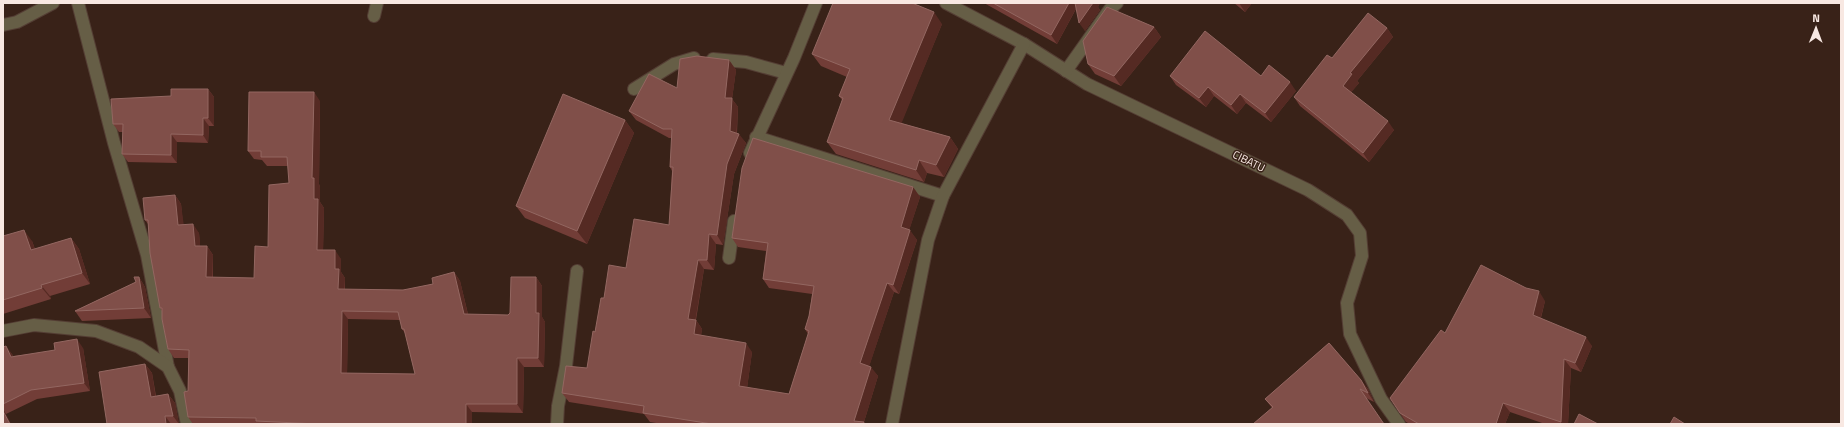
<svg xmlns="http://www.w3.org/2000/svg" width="1844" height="427" viewBox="0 0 1844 427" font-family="'Titillium Web',sans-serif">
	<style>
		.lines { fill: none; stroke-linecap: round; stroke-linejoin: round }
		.minor-casing { stroke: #543e34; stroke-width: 14 }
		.minor { stroke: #665e46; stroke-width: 12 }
		.wall { fill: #723d37; fill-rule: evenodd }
		.shaded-wall { fill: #552a23 }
		.building { fill: #804f49; stroke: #936761; fill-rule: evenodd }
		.labels { text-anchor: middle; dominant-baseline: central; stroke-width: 3; stroke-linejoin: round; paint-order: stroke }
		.street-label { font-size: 11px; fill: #f8e8e2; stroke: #392218 }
	</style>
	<rect width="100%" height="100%" fill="#392218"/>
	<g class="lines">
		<defs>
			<g id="minor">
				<path d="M 78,3 L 114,143 L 147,255 L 168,367"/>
				<path d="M 946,3 L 1024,44 L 1087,84 L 1308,190 L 1347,215 L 1360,233 L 1362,256 L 1347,303 L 1350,334 L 1381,399 L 1399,424"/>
				<path d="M 374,16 L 377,3"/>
				<path d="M 3,25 L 17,22 L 53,3"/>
				<path d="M 713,59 L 746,62 L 786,73"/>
				<path d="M 1066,71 L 1110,9 L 1117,3"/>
				<path d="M 634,89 L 674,64 L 694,58"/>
				<path d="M 756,137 L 943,196"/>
				<path d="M 750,153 L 794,58 L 816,3"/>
				<path d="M 729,258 L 734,221"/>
				<path d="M 3,331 L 34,325 L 96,331 L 139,347 L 168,367 L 180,391 L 187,424"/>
				<path d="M 557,424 L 558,406 L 566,366 L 577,271"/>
				<path d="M 892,424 L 928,240 L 943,196 L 1024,44"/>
			</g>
		</defs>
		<!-- minor casing -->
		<use href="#minor" class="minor-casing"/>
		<!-- minor -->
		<use href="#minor" class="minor"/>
	</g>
	<!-- wall -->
	<g class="wall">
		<path d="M 984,3 L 1100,3 L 1098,7 L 1100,10 L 1085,31 L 1076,9 L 1057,44 Z"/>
		<path d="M 1234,3 L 1252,3 L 1245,12 Z"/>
		<path d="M 942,24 L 901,123 L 950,137 L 958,149 L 944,177 L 927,173 L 924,182 L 836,154 L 827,142 L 842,100 L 839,96 L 847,77 L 821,66 L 812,54 Z"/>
		<path d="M 1154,27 L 1161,37 L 1121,86 L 1095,74 L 1088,64 Z"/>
		<path d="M 1387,28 L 1393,37 L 1357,81 L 1359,83 L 1351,92 L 1394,130 L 1369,162 L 1300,106 L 1294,97 L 1332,58 Z"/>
		<path d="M 729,60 L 736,70 L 732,99 L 738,107 L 737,133 L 746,143 L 734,174 L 723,245 L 716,244 L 714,270 L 704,269 L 696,320 L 702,329 L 701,335 L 752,352 L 747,388 L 789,394 L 808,334 L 805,329 L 809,316 L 812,294 L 769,288 L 763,279 L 766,251 L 738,247 L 732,238 L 913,187 L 920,197 L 909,230 L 917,240 L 899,294 L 894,292 L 869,366 L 878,376 L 864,422 L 865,424 L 662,424 L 650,422 L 644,414 L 569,402 L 562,393 L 587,368 L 595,332 L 604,298 L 626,268 L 669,225 L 672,171 L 670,167 L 672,138 L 669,138 L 636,120 L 629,111 L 677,88 Z"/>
		<path d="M 1170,76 L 1261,76 L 1296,91 L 1271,122 L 1246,103 L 1237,114 L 1214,96 L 1206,107 L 1176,85 Z"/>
		<path d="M 208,89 L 214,97 L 214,126 L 209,126 L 208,143 L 177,142 L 177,163 L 128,162 L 122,154 L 123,132 L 119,132 L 113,124 L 171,96 Z"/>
		<path d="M 320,101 L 319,184 L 320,187 L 320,202 L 324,208 L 323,250 L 341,259 L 341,272 L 345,278 L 345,289 L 403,290 L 433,284 L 454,272 L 460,281 L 468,314 L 508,315 L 536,277 L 542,286 L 542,317 L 545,322 L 544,367 L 524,367 L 523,413 L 472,412 L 472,424 L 193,424 L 188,417 L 188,358 L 174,358 L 168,349 L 162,311 L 160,308 L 148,224 L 145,220 L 175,195 L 181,204 L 183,225 L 199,233 L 200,246 L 207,246 L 213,255 L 213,277 L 254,278 L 268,247 L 289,183 L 288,166 L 267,166 L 262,160 L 254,159 L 248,151 ZM 348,319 L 400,320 L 402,329 L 405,333 L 415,374 L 347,373 Z"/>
		<path d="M 625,120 L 634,133 L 587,244 L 525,218 L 516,206 Z"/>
		<path d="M 3,236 L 32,241 L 35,249 L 71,238 L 79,249 L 90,284 L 50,296 L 51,299 L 3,314 Z"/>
		<path d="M 139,277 L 145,287 L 151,318 L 82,321 L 75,311 L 136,282 Z"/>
		<path d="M 1545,301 L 1541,318 L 1592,346 L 1581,372 L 1571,368 L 1568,424 L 1545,424 L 1510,412 L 1505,424 L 1410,424 L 1406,422 L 1390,398 L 1445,333 Z"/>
		<path d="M 1329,343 L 1368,389 L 1374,402 L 1366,398 L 1272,408 L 1265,399 Z"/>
		<path d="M 3,347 L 12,354 L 13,356 L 83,348 L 90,391 L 37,399 L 6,414 L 3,424 Z"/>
		<path d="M 145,364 L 152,373 L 156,396 L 168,394 L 175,403 L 179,424 L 107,424 Z"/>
	</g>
	<!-- shaded-wall -->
	<g class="shaded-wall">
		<path d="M 1069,3 L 1079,3 L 1057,44 L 1051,35 Z"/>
		<path d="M 1092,3 L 1100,3 L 1098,7 L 1100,10 L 1085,31 L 1079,23 Z"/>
		<path d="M 1239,3 L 1252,3 L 1245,12 Z"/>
		<path d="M 934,12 L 942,24 L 898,132 L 889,120 Z"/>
		<path d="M 1154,27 L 1161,37 L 1121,86 L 1114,76 Z"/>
		<path d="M 1387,28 L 1393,37 L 1357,81 L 1359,83 L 1349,95 L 1343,86 L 1350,73 Z"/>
		<path d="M 729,60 L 736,70 L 732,99 L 738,107 L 736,140 L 730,131 L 725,98 Z"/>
		<path d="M 1290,82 L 1296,91 L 1271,122 L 1265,113 Z"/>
		<path d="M 1208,87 L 1214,96 L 1206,107 L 1199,98 Z"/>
		<path d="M 208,89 L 214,97 L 214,126 L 208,118 Z"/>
		<path d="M 314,92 L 320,101 L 319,184 L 320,187 L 320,202 L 324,208 L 323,258 L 317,250 L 312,178 Z"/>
		<path d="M 1240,94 L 1246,103 L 1237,114 L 1231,105 Z"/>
		<path d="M 203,118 L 209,126 L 208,143 L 203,135 Z"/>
		<path d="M 625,120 L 634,133 L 587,244 L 577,231 Z"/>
		<path d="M 1388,121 L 1394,130 L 1369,162 L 1363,153 Z"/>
		<path d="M 171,134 L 177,142 L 177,163 L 171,155 Z"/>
		<path d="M 739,134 L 746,143 L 734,174 L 723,245 L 717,235 L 727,164 Z"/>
		<path d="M 950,137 L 958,149 L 944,177 L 936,165 Z"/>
		<path d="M 919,160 L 927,173 L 924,182 L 916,170 Z"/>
		<path d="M 913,187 L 920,197 L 907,237 L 901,227 Z"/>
		<path d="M 175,195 L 181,204 L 185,234 L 178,225 Z"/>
		<path d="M 193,224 L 199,233 L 201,255 L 195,246 Z"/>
		<path d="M 24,230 L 32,241 L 39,261 L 31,250 Z"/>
		<path d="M 910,230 L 917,240 L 899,294 L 893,285 Z"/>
		<path d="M 709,234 L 716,244 L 714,270 L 707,260 Z"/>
		<path d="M 71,238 L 79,249 L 90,284 L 82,273 Z"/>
		<path d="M 207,246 L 213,255 L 212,286 L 206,277 Z"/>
		<path d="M 335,250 L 341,259 L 341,272 L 345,278 L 344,298 L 338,289 L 335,269 Z"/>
		<path d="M 698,260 L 704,269 L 694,328 L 688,319 Z"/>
		<path d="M 454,272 L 460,281 L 470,323 L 464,314 Z"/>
		<path d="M 139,277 L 145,287 L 151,318 L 144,308 Z"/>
		<path d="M 536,277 L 542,286 L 542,317 L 545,322 L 544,367 L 538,358 L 536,313 Z"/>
		<path d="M 887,283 L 894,292 L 867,373 L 860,363 Z"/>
		<path d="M 41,285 L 50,296 L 51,299 L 42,288 Z"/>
		<path d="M 1539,291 L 1545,301 L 1539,324 L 1533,315 Z"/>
		<path d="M 342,311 L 348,319 L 347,381 L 341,373 Z"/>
		<path d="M 696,320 L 702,329 L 700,343 L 694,334 Z"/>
		<path d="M 1586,337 L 1592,346 L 1581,372 L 1575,363 Z"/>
		<path d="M 77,339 L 83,348 L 90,391 L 84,383 Z"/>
		<path d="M 746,343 L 752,352 L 746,396 L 739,386 Z"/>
		<path d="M 6,346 L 12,354 L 17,365 L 11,357 Z"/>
		<path d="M 517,358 L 524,367 L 523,413 L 517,404 Z"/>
		<path d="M 1564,359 L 1571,368 L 1568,424 L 1562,424 L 1561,422 Z"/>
		<path d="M 145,364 L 152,373 L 157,406 L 151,397 Z"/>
		<path d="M 871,367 L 878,376 L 864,422 L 865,424 L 863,424 L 854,421 Z"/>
		<path d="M 1361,380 L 1368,389 L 1374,402 L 1368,393 Z"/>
		<path d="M 168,394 L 175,403 L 179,424 L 173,416 Z"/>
		<path d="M 1503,403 L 1510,412 L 1505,424 L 1496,424 Z"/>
		<path d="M 466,404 L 472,412 L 472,424 L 466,424 Z"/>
		<path d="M 3,409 L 6,414 L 11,424 L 10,424 L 3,411 Z"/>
		<path d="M 165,416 L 171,424 L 166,424 Z"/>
	</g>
	<!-- building -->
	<g class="building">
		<path d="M 833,3 L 912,3 L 934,12 L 889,120 L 950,137 L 936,165 L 919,160 L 916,170 L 827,142 L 843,98 L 839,96 L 850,69 L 812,54 Z"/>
		<path d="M 993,3 L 1069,3 L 1051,35 Z"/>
		<path d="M 1075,3 L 1093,3 L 1079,23 Z"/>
		<path d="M 1107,7 L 1154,27 L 1114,76 L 1088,64 L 1083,41 Z"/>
		<path d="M 1368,13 L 1387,28 L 1350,73 L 1352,74 L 1343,86 L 1388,121 L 1363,153 L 1294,97 L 1327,55 L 1332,58 Z"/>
		<path d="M 1205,31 L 1261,76 L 1269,65 L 1290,82 L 1265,113 L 1240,94 L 1231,105 L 1208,87 L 1199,98 L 1170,76 Z"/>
		<path d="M 697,56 L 729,60 L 725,98 L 732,98 L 730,131 L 739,134 L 727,164 L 717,235 L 709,234 L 707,260 L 698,260 L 688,319 L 696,320 L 694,334 L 746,343 L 739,386 L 789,394 L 809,331 L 805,329 L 809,316 L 814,286 L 763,279 L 768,243 L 732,238 L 742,168 L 753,138 L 913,187 L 901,227 L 910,230 L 893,285 L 887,283 L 860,363 L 871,367 L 854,421 L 864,422 L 863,424 L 712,424 L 643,413 L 644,406 L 562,393 L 566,366 L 587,368 L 593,331 L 595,332 L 601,298 L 604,298 L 609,265 L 626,268 L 634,219 L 669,225 L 673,167 L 670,167 L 672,129 L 663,129 L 629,111 L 649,74 L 677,88 L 680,59 Z"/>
		<path d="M 171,89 L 208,89 L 208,118 L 203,118 L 203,135 L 171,134 L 171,155 L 122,154 L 123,124 L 113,124 L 111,99 L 171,96 Z"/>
		<path d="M 249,92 L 314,92 L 312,178 L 314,178 L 314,199 L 318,199 L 317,250 L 335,250 L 335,269 L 339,269 L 338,289 L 403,290 L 433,284 L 432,278 L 454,272 L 464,314 L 508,315 L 510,313 L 511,277 L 536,277 L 536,313 L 539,313 L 538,358 L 517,358 L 517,404 L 466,404 L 466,424 L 317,424 L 256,421 L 256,418 L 188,417 L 184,392 L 188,391 L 189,350 L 168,349 L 162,319 L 162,308 L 160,308 L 150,253 L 148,220 L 145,220 L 143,198 L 175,195 L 178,225 L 193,224 L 195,246 L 207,246 L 206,277 L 254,278 L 255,246 L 268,247 L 269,185 L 289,183 L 287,157 L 261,157 L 261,151 L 248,151 ZM 342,311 L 398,312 L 402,329 L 404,329 L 415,374 L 341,373 Z"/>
		<path d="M 563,94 L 625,120 L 577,231 L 516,206 Z"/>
		<path d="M 24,230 L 31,250 L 71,238 L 82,273 L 41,285 L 42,288 L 3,300 L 3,236 Z"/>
		<path d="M 1481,265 L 1526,288 L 1539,291 L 1533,315 L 1586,337 L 1575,363 L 1564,359 L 1561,422 L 1503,403 L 1496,424 L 1419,424 L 1400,413 L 1390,398 L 1441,330 L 1445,333 Z"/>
		<path d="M 134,277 L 139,277 L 144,308 L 75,311 L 136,282 Z"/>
		<path d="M 77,339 L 84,383 L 31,390 L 3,404 L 3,347 L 6,346 L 11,357 L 55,350 L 54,343 Z"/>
		<path d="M 1329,343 L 1361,380 L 1368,393 L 1360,389 L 1384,424 L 1253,424 L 1273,407 L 1265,399 Z"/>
		<path d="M 145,364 L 151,397 L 168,394 L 173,416 L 165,416 L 166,424 L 107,424 L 99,372 Z"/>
		<path d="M 3,411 L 10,424 L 3,424 Z"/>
		<path d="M 1579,414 L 1598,424 L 1574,424 Z"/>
		<path d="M 1674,417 L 1685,424 L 1670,424 Z"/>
	</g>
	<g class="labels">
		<!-- street labels -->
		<g class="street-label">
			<text transform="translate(1249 161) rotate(26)">CIBATU</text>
		</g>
	</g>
	<!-- border -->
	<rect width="1844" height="427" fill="none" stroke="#f8e8e2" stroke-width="8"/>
	<!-- north arrow -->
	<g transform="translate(1816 28) rotate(1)" stroke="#392218" stroke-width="3" paint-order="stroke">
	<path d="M0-3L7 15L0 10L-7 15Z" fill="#f8e8e2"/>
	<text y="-6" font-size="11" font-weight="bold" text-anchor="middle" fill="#f8e8e2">N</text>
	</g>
</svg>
